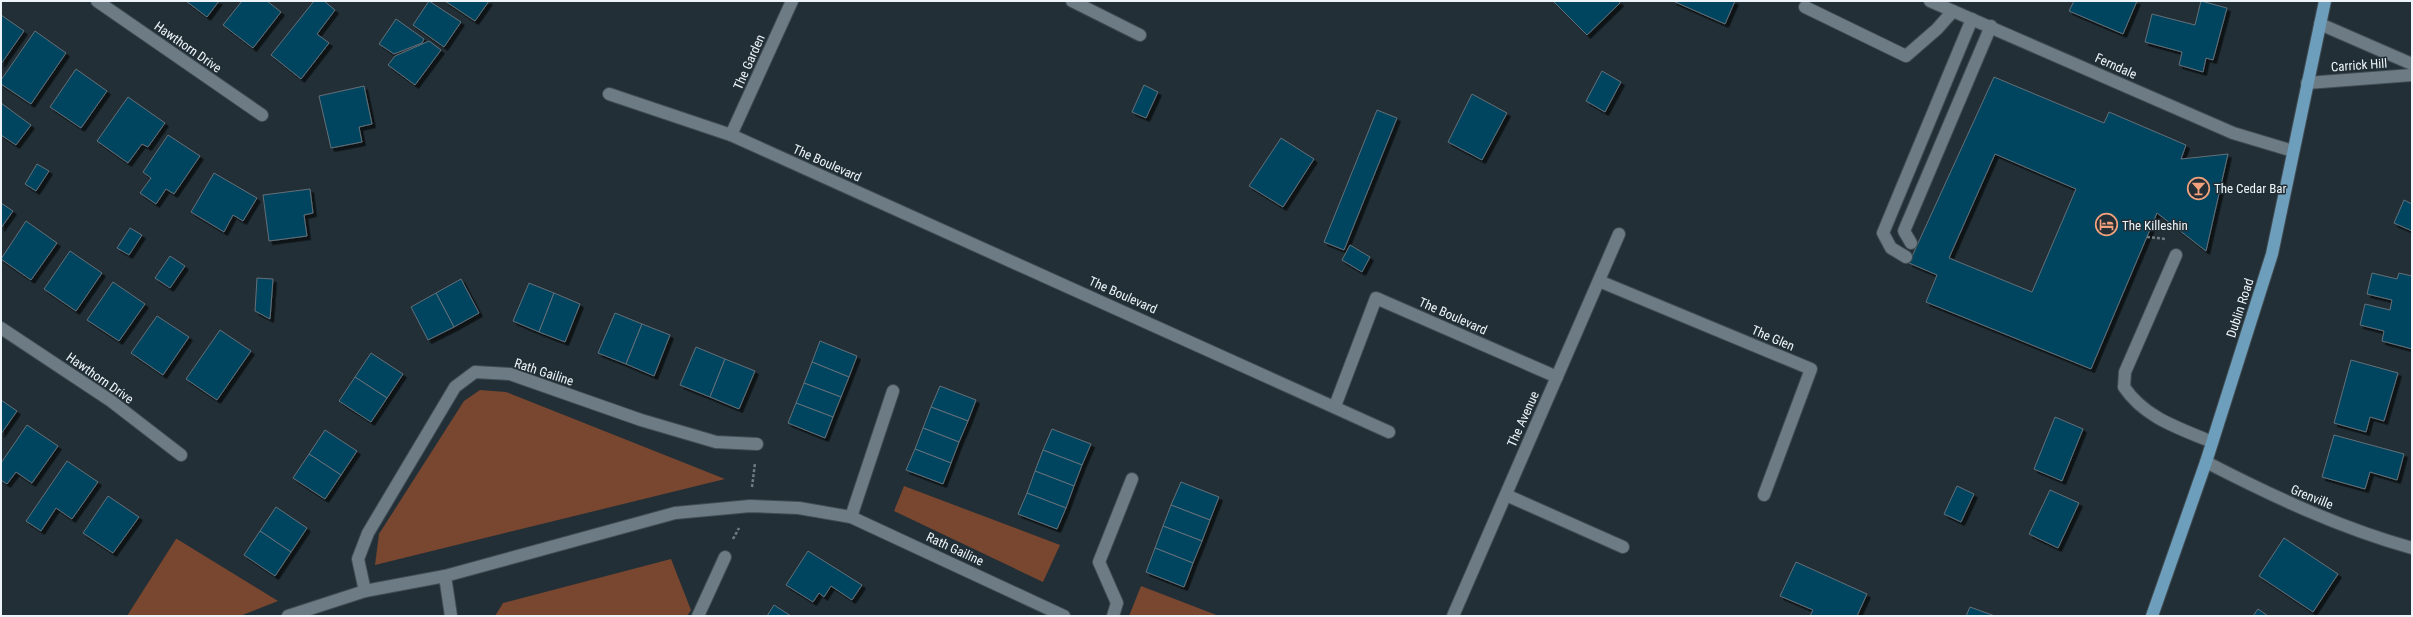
<svg xmlns="http://www.w3.org/2000/svg" width="2413" height="617" viewBox="0 0 2413 617" font-family="'Roboto Condensed',sans-serif">
	<style>
		.green { fill: #79462f }
		.building { fill: #06445f; stroke: #627079; fill-rule: evenodd; filter: url(#shadow) }
		.lines { fill: none; stroke-linecap: round; stroke-linejoin: round }
		.minor-casing { stroke: #414c53; stroke-width: 14 }
		.major-casing { stroke: #414c53; stroke-width: 14 }
		.path { stroke: #6f7a81; stroke-width: 2.5; stroke-dasharray: 3 2; stroke-linecap: butt }
		.minor { stroke: #6c7b84; stroke-width: 12 }
		.major { stroke: #6d9ebb; stroke-width: 12 }
		.labels { text-anchor: middle; dominant-baseline: central; stroke-width: 3; stroke-linejoin: round; paint-order: stroke }
		.street-label { font-size: 13px; fill: #ecf4f9; stroke: #222f36 }
		.poi-label { font-size: 13px; fill: #ecf4f9; stroke: #222f36; text-anchor: start }
	</style>
	<defs>
		<filter id="shadow"><feDropShadow dx="3.5" dy="3.5" stdDeviation="0" flood-color="#0009"/></filter>
	</defs>
	<rect width="100%" height="100%" fill="#222f36"/>
	<!-- green -->
	<g class="green">
		<path d="M 480,390 L 506,392 L 725,479 L 375,565 L 379,534 L 464,401 Z"/>
		<path d="M 904,486 L 1060,545 L 1043,582 L 894,511 Z"/>
		<path d="M 176,539 L 177,539 L 278,601 L 240,616 L 127,616 Z"/>
		<path d="M 671,559 L 691,610 L 687,616 L 495,616 L 503,603 Z"/>
		<path d="M 1141,586 L 1219,616 L 1129,616 Z"/>
	</g>
	<!-- building -->
	<g class="building">
		<path d="M 186,1 L 219,1 L 207,17 Z"/>
		<path d="M 242,1 L 267,1 L 281,12 L 253,48 L 223,25 Z"/>
		<path d="M 314,1 L 324,1 L 335,10 L 317,34 L 329,43 L 301,79 L 271,55 Z"/>
		<path d="M 429,1 L 461,22 L 444,47 L 413,25 Z"/>
		<path d="M 445,1 L 489,1 L 475,21 Z"/>
		<path d="M 1553,1 L 1619,1 L 1620,3 L 1587,35 Z"/>
		<path d="M 1673,1 L 1735,1 L 1725,24 Z"/>
		<path d="M 2074,1 L 2137,1 L 2123,34 L 2069,11 Z"/>
		<path d="M 2201,1 L 2227,8 L 2213,60 L 2206,58 L 2203,72 L 2179,65 L 2182,52 L 2145,42 L 2152,14 L 2195,25 Z"/>
		<path d="M 1,15 L 24,31 L 1,64 Z"/>
		<path d="M 396,19 L 424,39 L 422,43 L 394,54 L 379,44 Z"/>
		<path d="M 35,31 L 66,53 L 31,104 L 1,84 L 1,80 Z"/>
		<path d="M 429,41 L 441,50 L 415,85 L 388,65 L 395,56 Z"/>
		<path d="M 76,69 L 107,91 L 81,128 L 50,107 Z"/>
		<path d="M 1602,71 L 1621,82 L 1605,112 L 1586,101 Z"/>
		<path d="M 1994,77 L 2104,123 L 2109,112 L 2186,145 L 2181,159 L 2228,154 L 2206,251 L 2157,213 L 2091,369 L 1926,302 L 1937,275 L 1909,263 ZM 1995,154 L 2076,189 L 2032,292 L 1949,258 Z"/>
		<path d="M 1144,85 L 1158,92 L 1146,118 L 1132,112 Z"/>
		<path d="M 364,86 L 372,124 L 359,127 L 362,142 L 331,148 L 319,96 Z"/>
		<path d="M 1472,94 L 1507,113 L 1482,160 L 1448,142 Z"/>
		<path d="M 128,97 L 165,123 L 148,147 L 142,144 L 128,163 L 97,141 Z"/>
		<path d="M 1,103 L 31,125 L 16,145 L 1,135 Z"/>
		<path d="M 1377,110 L 1397,118 L 1344,250 L 1324,242 Z"/>
		<path d="M 168,135 L 200,156 L 174,194 L 166,189 L 156,204 L 140,193 L 151,178 L 143,172 Z"/>
		<path d="M 1281,138 L 1314,159 L 1283,207 L 1249,186 Z"/>
		<path d="M 37,164 L 49,171 L 36,191 L 25,184 Z"/>
		<path d="M 214,173 L 257,198 L 243,221 L 233,215 L 224,232 L 191,212 Z"/>
		<path d="M 310,189 L 313,213 L 304,215 L 307,236 L 269,241 L 263,195 Z"/>
		<path d="M 2404,200 L 2412,204 L 2412,231 L 2394,223 Z"/>
		<path d="M 1,203 L 13,211 L 1,228 Z"/>
		<path d="M 26,221 L 57,243 L 31,280 L 1,259 Z"/>
		<path d="M 130,228 L 142,235 L 129,255 L 117,248 Z"/>
		<path d="M 1350,245 L 1370,257 L 1362,272 L 1342,260 Z"/>
		<path d="M 70,251 L 102,273 L 76,311 L 44,289 Z"/>
		<path d="M 170,256 L 185,266 L 170,288 L 155,278 Z"/>
		<path d="M 2372,273 L 2397,279 L 2399,273 L 2412,276 L 2412,349 L 2382,341 L 2384,331 L 2360,325 L 2365,304 L 2390,310 L 2392,300 L 2367,294 Z"/>
		<path d="M 257,278 L 273,279 L 270,319 L 255,311 Z"/>
		<path d="M 461,279 L 479,313 L 454,327 L 436,293 Z"/>
		<path d="M 113,282 L 145,304 L 119,341 L 87,320 Z"/>
		<path d="M 529,283 L 554,293 L 539,332 L 513,321 Z"/>
		<path d="M 436,293 L 454,327 L 428,340 L 411,307 Z"/>
		<path d="M 554,293 L 580,304 L 565,342 L 539,332 Z"/>
		<path d="M 615,313 L 642,324 L 626,364 L 598,353 Z"/>
		<path d="M 157,316 L 189,337 L 163,375 L 131,353 Z"/>
		<path d="M 642,324 L 670,335 L 654,376 L 626,364 Z"/>
		<path d="M 220,330 L 251,351 L 217,400 L 186,379 Z"/>
		<path d="M 820,341 L 857,356 L 849,377 L 812,362 Z"/>
		<path d="M 696,347 L 725,359 L 710,397 L 680,385 Z"/>
		<path d="M 371,353 L 403,374 L 387,398 L 355,377 Z"/>
		<path d="M 725,359 L 755,371 L 739,409 L 710,397 Z"/>
		<path d="M 2351,360 L 2398,373 L 2384,421 L 2370,417 L 2366,432 L 2334,423 Z"/>
		<path d="M 812,362 L 849,377 L 841,397 L 804,383 Z"/>
		<path d="M 355,377 L 387,398 L 371,422 L 339,401 Z"/>
		<path d="M 804,383 L 841,397 L 833,417 L 796,403 Z"/>
		<path d="M 940,386 L 976,400 L 968,421 L 931,407 Z"/>
		<path d="M 1,400 L 17,411 L 1,434 Z"/>
		<path d="M 796,403 L 833,417 L 825,438 L 788,423 Z"/>
		<path d="M 931,407 L 968,421 L 959,442 L 923,428 Z"/>
		<path d="M 2055,417 L 2083,429 L 2062,481 L 2034,469 Z"/>
		<path d="M 27,425 L 58,446 L 32,483 L 16,472 L 7,484 L 1,480 L 1,463 Z"/>
		<path d="M 923,428 L 959,442 L 951,463 L 915,449 Z"/>
		<path d="M 1052,429 L 1091,444 L 1082,465 L 1043,450 Z"/>
		<path d="M 325,430 L 357,451 L 341,475 L 309,454 Z"/>
		<path d="M 2334,435 L 2404,454 L 2397,480 L 2370,472 L 2365,489 L 2322,477 Z"/>
		<path d="M 915,449 L 951,463 L 943,484 L 906,470 Z"/>
		<path d="M 1043,450 L 1082,465 L 1074,486 L 1035,471 Z"/>
		<path d="M 309,454 L 341,475 L 325,499 L 293,478 Z"/>
		<path d="M 67,461 L 98,482 L 72,519 L 56,508 L 41,531 L 26,521 Z"/>
		<path d="M 1035,471 L 1074,486 L 1066,508 L 1027,493 Z"/>
		<path d="M 1181,482 L 1219,497 L 1210,520 L 1171,505 Z"/>
		<path d="M 1957,486 L 1974,494 L 1961,522 L 1944,514 Z"/>
		<path d="M 2050,490 L 2079,503 L 2058,548 L 2029,534 Z"/>
		<path d="M 1027,493 L 1066,508 L 1057,529 L 1018,514 Z"/>
		<path d="M 108,496 L 139,517 L 113,553 L 83,533 Z"/>
		<path d="M 1171,505 L 1210,520 L 1202,541 L 1163,526 Z"/>
		<path d="M 276,507 L 307,528 L 291,552 L 260,531 Z"/>
		<path d="M 1163,526 L 1202,541 L 1193,563 L 1155,548 Z"/>
		<path d="M 260,531 L 291,552 L 275,576 L 244,555 Z"/>
		<path d="M 2284,538 L 2338,574 L 2313,612 L 2259,576 Z"/>
		<path d="M 1155,548 L 1193,563 L 1184,587 L 1146,572 Z"/>
		<path d="M 808,551 L 862,585 L 852,600 L 831,586 L 824,597 L 819,593 L 813,602 L 786,585 Z"/>
		<path d="M 1796,562 L 1867,594 L 1857,616 L 1810,616 L 1813,610 L 1780,596 Z"/>
		<path d="M 774,605 L 791,616 L 767,616 Z"/>
		<path d="M 1970,607 L 1995,616 L 1966,616 Z"/>
		<path d="M 2258,609 L 2268,616 L 2253,616 Z"/>
	</g>
	<g class="lines">
		<defs>
			<g id="minor">
				<path d="M 97,1 L 262,115"/>
				<path d="M 1072,1 L 1140,35"/>
				<path d="M 1930,1 L 2233,133 L 2293,151"/>
				<path d="M 1805,7 L 1906,56 L 1937,29 L 1953,11"/>
				<path d="M 2320,24 L 2412,64"/>
				<path d="M 2307,83 L 2412,75"/>
				<path d="M 609,94 L 731,135 L 1389,432"/>
				<path d="M 731,135 L 792,1"/>
				<path d="M 1911,243 L 1904,231 L 1991,26"/>
				<path d="M 2176,255 L 2125,372 L 2124,387 C 2145,418 2179,428 2212,442"/>
				<path d="M 1906,257 L 1891,248 L 1883,233 L 1972,19"/>
				<path d="M 1599,281 L 1811,369 L 1764,495"/>
				<path d="M 1,328 L 111,401 L 181,455"/>
				<path d="M 1335,406 L 1376,298 L 1557,377"/>
				<path d="M 2206,462 C 2272,496 2340,528 2412,548"/>
				<path d="M 1506,495 L 1623,547"/>
				<path d="M 851,517 L 893,391"/>
				<path d="M 445,576 L 451,616"/>
				<path d="M 365,591 L 358,559 L 368,533 L 455,387 L 475,372 L 510,374 L 641,420 L 716,442 L 757,444"/>
				<path d="M 288,616 L 365,591 L 445,576 L 675,513 L 750,506 L 799,508 L 851,517 L 1064,616"/>
				<path d="M 698,616 L 725,557"/>
				<path d="M 1113,616 L 1117,603 L 1099,562 L 1132,479"/>
				<path d="M 1453,616 L 1619,234"/>
			</g>
			<path id="major" d="M 2152,616 L 2206,462 L 2272,254 L 2325,1"/>
		</defs>
		<!-- minor casing -->
		<use href="#minor" class="minor-casing"/>
		<!-- major casing -->
		<use href="#major" class="major-casing"/>
		<!-- path -->
		<g class="path">
			<path d="M 2147,237 L 2166,239"/>
			<path d="M 752,487 L 755,463"/>
			<path d="M 733,539 L 739,528"/>
		</g>
		<!-- minor -->
		<use href="#minor" class="minor"/>
		<!-- major -->
		<use href="#major" class="major"/>
	</g>
	<!-- icons -->
	<defs>
		<symbol id="bar-ring" viewBox="-11 -11 22 22"><circle r="9.5" fill="#222f36" stroke="#f1a17c" stroke-width="1.5"/><path d="M-6-5H6L.8 .8V4.5H3.5V6h-7V4.5H-.8V.8Z" fill="#f1a17c"/></symbol>
		<symbol id="hotel-ring" viewBox="-11 -11 22 22"><circle r="9.5" fill="#222f36" stroke="#f1a17c" stroke-width="1.5"/><path d="M-6-4.5h1.5V1H6V5H4.5V3h-9V5H-6ZM-4 0a1.8 1.8 0 1 1 3.6 0ZM.5 0V-2.5h3Q6-2.5 6 0Z" fill="#f1a17c"/></symbol>
	</defs>
	<g fill-rule="evenodd">
		<use href="#bar-ring" x="2186" y="176" width="25" height="25"/>
		<use href="#hotel-ring" x="2094" y="212" width="25" height="25"/>
	</g>
	<g class="labels">
		<!-- street labels -->
		<g class="street-label">
			<text transform="translate(188 47) rotate(35)">Hawthorn Drive</text>
			<text transform="translate(749 62) rotate(-66)">The Garden</text>
			<text transform="translate(2359 65) rotate(-4)">Carrick Hill</text>
			<text transform="translate(2116 66) rotate(24)">Ferndale</text>
			<text transform="translate(827 163) rotate(24)">The Boulevard</text>
			<text transform="translate(1123 295) rotate(24)">The Boulevard</text>
			<text transform="translate(2240 308) rotate(-72)">Dublin Road</text>
			<text transform="translate(1453 316) rotate(24)">The Boulevard</text>
			<text transform="translate(1773 338) rotate(23)">The Glen</text>
			<text transform="translate(544 372) rotate(18)">Rath Gailine</text>
			<text transform="translate(100 378) rotate(35)">Hawthorn Drive</text>
			<text transform="translate(1523 419) rotate(-66)">The Avenue</text>
			<text transform="translate(2312 497) rotate(22)">Grenville</text>
			<text transform="translate(955 549) rotate(25)">Rath Gailine</text>
		</g>
		<!-- poi labels -->
		<g class="poi-label">
			<text x="2214" y="188">The Cedar Bar</text>
			<text x="2122" y="225">The Killeshin</text>
		</g>
	</g>
	<!-- border -->
	<rect width="2413" height="617" fill="none" stroke="#ecf4f9" stroke-width="4"/>
</svg>
